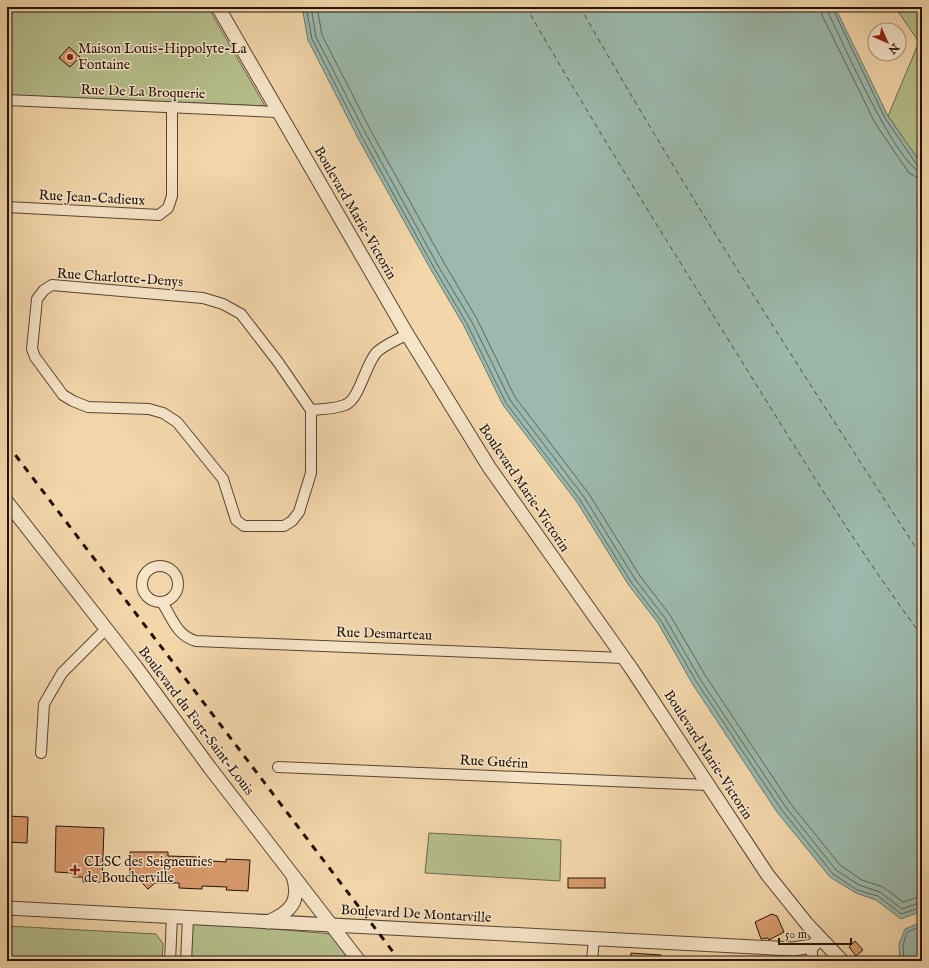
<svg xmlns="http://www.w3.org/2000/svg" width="929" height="968" viewBox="0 0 929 968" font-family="'IM FELL English',serif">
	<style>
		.green { fill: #b5bf8d; stroke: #6c694c }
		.water { fill: #9bb9ac; stroke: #6b776c }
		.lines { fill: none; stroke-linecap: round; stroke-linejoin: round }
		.shore { stroke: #60665c; stroke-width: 1 }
		.ferry { stroke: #4e4d43; stroke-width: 1; stroke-dasharray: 5 4; stroke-linecap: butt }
		.building { fill: #d99b6e; stroke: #24130b }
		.minor-casing { stroke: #584433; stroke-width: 12 }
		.tertiary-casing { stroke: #584433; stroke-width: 15 }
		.minor { stroke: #f7e5c8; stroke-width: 10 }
		.tertiary { stroke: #f7e5c8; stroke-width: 13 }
		.rail { stroke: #24130b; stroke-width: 3; stroke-dasharray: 7 7; stroke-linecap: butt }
		.poi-dot { fill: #8f2418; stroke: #f7e5c8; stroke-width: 1.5 }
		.labels { text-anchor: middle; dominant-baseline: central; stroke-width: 3; stroke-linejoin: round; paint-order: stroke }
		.poi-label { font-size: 14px; fill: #24130b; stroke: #f7e5c8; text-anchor: start }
		.street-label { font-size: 14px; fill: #24130b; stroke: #f7e5c8 }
	</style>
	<rect width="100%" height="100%" fill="#f3d7ab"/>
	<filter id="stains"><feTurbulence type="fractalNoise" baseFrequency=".005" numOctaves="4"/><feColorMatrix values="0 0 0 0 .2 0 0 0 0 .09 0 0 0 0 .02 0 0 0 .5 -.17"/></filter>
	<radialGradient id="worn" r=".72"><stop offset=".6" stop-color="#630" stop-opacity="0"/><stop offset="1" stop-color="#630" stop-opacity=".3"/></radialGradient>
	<!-- green -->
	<g class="green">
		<path d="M 7,7 L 208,7 L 265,106 L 7,95 Z"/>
		<path d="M 895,7 L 922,7 L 922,165 L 888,116 L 919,42 Z"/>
		<path d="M 429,833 L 561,840 L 560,881 L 425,873 Z"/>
		<path d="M 192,922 L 332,934 L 352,961 L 188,961 Z"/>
		<path d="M 7,926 L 156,934 L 163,944 L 162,961 L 7,961 Z"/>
	</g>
	<!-- water -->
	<g class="water">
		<path d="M 302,7 L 835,7 L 888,116 L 922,165 L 922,911 L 901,919 L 876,900 L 856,893 L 830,877 L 777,812 L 692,683 L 658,623 L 628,584 L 577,502 L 503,405 L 464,326 L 430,268 L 359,140 L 308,40 Z"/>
		<path d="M 922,922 L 922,961 L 900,961 L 899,944 L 905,929 Z"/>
	</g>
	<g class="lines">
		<!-- shore -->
		<g class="shore">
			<path d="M 306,7 L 312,39 L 363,139 L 433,266 L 467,324 L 506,403 L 580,500 L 631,582 L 661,621 L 696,681 L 781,809 L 833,874 L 857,890 L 878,896 L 901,914 L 922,907"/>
			<path d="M 311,7 L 316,37 L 367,136 L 437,264 L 472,322 L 510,400 L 584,497 L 635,579 L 665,618 L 700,679 L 785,806 L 836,870 L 859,885 L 880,892 L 902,909 L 922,902"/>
			<path d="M 317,7 L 322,35 L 372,133 L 443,261 L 477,319 L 515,397 L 589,494 L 640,576 L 670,615 L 705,675 L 790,803 L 840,865 L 862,880 L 883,887 L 903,902 L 922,896"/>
			<path d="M 821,7 L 822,15 L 875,123 L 909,173 L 916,177 L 922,178"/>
			<path d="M 827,7 L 828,12 C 840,37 899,171 922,172"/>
			<path d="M 832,7 L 885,118 L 917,165 L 922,167"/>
			<path d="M 904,961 L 903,945 L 907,932 L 922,926"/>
		</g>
		<!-- ferry -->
		<g class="ferry">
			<path d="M 526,7 C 590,118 658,227 726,336 C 789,437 851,540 922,636"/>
			<path d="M 580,7 C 687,195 804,376 922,557"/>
		</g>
	</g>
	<!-- building -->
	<g class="building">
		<path d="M 69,47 L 80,57 L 70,67 L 59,58 Z"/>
		<path d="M 7,816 L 28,817 L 27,843 L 7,842 Z"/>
		<path d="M 56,826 L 104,828 L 102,882 L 83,882 L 83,877 L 73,877 L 73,873 L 55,872 Z"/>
		<path d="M 130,852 L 168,852 L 168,856 L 199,857 L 199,860 L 226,862 L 226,859 L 250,860 L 248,891 L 226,890 L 227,887 L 202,886 L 202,889 L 179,888 L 179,883 L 155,883 L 148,889 L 141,882 L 130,882 Z"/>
		<rect x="568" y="878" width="37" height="10"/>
		<path d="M 772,914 L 777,916 L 784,932 L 769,940 L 768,938 L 761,939 L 755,922 Z"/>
		<path d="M 855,941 L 863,950 L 856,956 L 849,947 Z"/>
		<path d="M 631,953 L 661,955 L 661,961 L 630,961 Z"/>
	</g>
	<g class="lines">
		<defs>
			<g id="minor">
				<path d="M 7,100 L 277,112"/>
				<path d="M 7,207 L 159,215 L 168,208 L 172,196 L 172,107"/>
				<path d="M 52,285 L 203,298 L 223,304 L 241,314 L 278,362 L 311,410 L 311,473 L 299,512 L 292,521 L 284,526 L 244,526 L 236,520 L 223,479 L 177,422 L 163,413 L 149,409 L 88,407 L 73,401 L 63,395 L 35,357 L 32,349 L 37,299 L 44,290 Z"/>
				<path d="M 311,410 C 322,409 335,409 345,405 C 359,400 365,366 376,353 C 383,345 398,340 407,334"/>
				<circle cx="160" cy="584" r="18"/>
				<path d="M 162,602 C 172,618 177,636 196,641 L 624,658"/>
				<path d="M 41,753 L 44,704 L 62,673 L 105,630"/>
				<path d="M 278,767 L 708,785"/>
				<path d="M 170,961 L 172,917"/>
				<path d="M 186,961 L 188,918"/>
				<path d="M 592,961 L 594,939"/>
				<path d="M 812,961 L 812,946"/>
			</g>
			<g id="tertiary">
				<path d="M 218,7 L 407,334 L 489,467 L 631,668 L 767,874 L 807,924 L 842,961"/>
				<path d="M 7,502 L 136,667 L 210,768 L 359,961"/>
				<path d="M 7,908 L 793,949 L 812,946 L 820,939"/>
				<path d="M 268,922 C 291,912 301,901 293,876"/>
			</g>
		</defs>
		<!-- minor casing -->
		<use href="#minor" class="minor-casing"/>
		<!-- tertiary casing -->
		<use href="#tertiary" class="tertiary-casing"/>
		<!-- minor -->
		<use href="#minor" class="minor"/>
		<!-- tertiary -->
		<use href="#tertiary" class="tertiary"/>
		<!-- rail -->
		<path class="rail" d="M 7,444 L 400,961"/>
	</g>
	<!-- markers -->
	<g class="poi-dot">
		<circle cx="70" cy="57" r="4"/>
		<path d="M73 864h4v4h4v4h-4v4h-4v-4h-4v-4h4z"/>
	</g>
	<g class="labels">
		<!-- poi labels -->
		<g class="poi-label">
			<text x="78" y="49">Maison Louis-Hippolyte-La<tspan x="78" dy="16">Fontaine</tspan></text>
			<text x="84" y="862">CLSC des Seigneuries<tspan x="84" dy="16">de Boucherville</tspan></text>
		</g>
		<!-- street labels -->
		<g class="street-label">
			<text transform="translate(143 92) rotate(2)">Rue De La Broquerie</text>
			<text transform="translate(92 198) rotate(3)">Rue Jean-Cadieux</text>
			<text transform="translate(355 213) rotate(60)">Boulevard Marie-Victorin</text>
			<text transform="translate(120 278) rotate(4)">Rue Charlotte-Denys</text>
			<text transform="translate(524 488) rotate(56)">Boulevard Marie-Victorin</text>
			<text transform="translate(384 634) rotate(2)">Rue Desmarteau</text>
			<text transform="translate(196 721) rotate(53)">Boulevard du Fort-Saint-Louis</text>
			<text transform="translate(708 755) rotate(57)">Boulevard Marie-Victorin</text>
			<text transform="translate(494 762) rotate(3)">Rue Guérin</text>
			<text transform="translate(416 914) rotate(3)">Boulevard De Montarville</text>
		</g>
	</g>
	<!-- margin -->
	<rect width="929" height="968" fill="none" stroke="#f3d7ab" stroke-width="24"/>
	<rect x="8" y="8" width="913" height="952" fill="none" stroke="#24130b" stroke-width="2"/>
	<rect x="12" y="12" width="905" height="944" fill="none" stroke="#24130b"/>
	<!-- north arrow -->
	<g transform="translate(887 42) rotate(135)"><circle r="19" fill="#f7e5c8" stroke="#a3917c"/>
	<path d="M0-3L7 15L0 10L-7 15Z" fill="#8f2418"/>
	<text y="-6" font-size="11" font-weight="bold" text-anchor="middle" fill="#24130b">N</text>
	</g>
	<!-- scale -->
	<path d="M779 938v6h72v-6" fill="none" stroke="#24130b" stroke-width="2"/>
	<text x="785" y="938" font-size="12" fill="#24130b" stroke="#f7e5c8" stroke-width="3" paint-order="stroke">50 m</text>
	<rect width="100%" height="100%" filter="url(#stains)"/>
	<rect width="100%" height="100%" fill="url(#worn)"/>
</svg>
